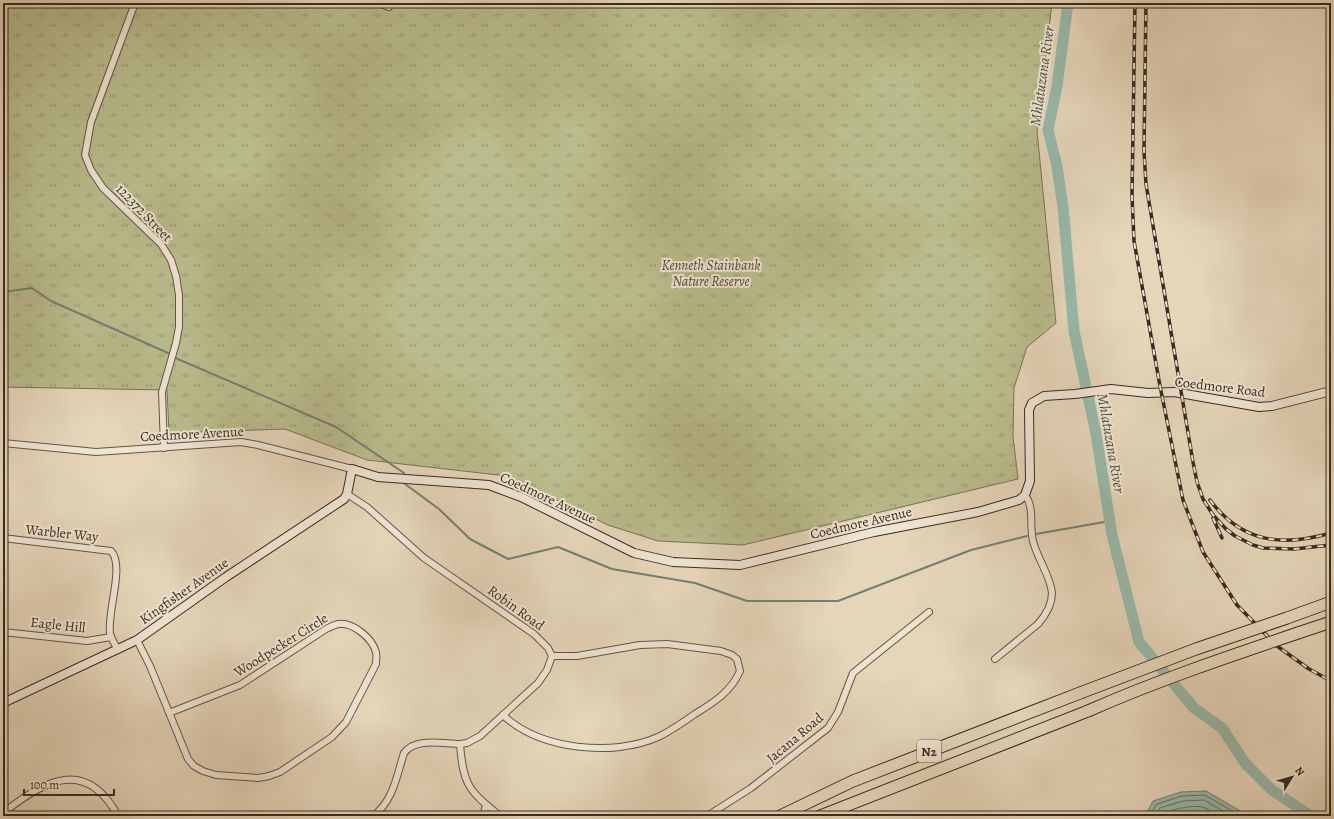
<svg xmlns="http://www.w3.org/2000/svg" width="1334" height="819" viewBox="0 0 1334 819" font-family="Alegreya,serif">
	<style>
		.park { fill: url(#park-tufts); stroke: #787455 }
		.water { fill: #97b9aa; stroke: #718172 }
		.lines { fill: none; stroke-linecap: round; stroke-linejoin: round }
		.shore { stroke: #677264; stroke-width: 1 }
		.stream { stroke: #718172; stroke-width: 2 }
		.river { stroke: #97b9aa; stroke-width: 11 }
		.street-casing { stroke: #625645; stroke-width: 8 }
		.secondary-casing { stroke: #372c1e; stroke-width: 10 }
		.highway-casing { stroke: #372c1e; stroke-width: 13 }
		.street { stroke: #eee4d2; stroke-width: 6 }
		.secondary { stroke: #eee4d2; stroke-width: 8 }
		.highway { stroke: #e5d5b9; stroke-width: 11 }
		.rail-casing { stroke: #372c1e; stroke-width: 3.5 }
		.rail { stroke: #eee4d2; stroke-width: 2; stroke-dasharray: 6; stroke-linecap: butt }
		.highway-bridge-casing { stroke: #372c1e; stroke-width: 13; stroke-linecap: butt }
		.highway-bridge { stroke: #e5d5b9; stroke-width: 11 }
		.labels { text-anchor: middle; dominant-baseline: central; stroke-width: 4; stroke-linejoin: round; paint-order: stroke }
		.shield { fill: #eee4d2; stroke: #6e6354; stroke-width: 1 }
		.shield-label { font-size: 13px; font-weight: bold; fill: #372c1e }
		.street-label { font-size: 14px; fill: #372c1e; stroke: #eee4d2 }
		.park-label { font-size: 14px; font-style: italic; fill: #514934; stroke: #eee4d2 }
		.water-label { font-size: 15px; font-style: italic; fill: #4f4f41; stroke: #eee4d2 }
	</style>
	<defs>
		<pattern id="park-tufts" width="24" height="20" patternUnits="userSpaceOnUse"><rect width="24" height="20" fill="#b9bc8c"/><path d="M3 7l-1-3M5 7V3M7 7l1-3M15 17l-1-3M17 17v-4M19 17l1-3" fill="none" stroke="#979972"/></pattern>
	</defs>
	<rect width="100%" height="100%" fill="#e5d5b9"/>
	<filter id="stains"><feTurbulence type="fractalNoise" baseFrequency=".005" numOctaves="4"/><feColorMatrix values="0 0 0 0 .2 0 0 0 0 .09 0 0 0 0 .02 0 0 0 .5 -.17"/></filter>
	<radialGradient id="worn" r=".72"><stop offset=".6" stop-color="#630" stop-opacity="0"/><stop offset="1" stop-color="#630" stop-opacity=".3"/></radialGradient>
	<!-- park -->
	<path class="park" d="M 3,3 L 1052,3 L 1037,131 L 1056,323 L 1027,347 L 1014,388 L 1013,436 L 1018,479 L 743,545 L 658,541 L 608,525 L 507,476 L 367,460 L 285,429 L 169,433 L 167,390 L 3,387 Z"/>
	<!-- water -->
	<path class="water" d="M 1206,791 L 1249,816 L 1145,816 L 1153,801 L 1181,792 Z"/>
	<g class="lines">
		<!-- shore -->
		<g class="shore">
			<path d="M 1149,816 L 1157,804 L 1182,796 L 1205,795 L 1241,816"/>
			<path d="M 1155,816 L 1160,808 L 1183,801 L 1204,800 L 1231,816"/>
			<path d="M 1162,816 C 1167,809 1193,805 1202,807 C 1207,808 1214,813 1219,816"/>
		</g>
		<!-- stream -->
		<g class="stream">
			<path d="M 3,292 L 32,288 L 51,301 L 168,353 L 173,357 L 336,427 L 404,473"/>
			<path d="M 405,484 L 439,509 L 470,539 L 508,559 L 558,547 L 612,569 L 695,583 L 747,601 L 838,601 L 971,550 L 1027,536"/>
			<path d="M 1036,534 L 1110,521"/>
		</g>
		<!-- river -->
		<path class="river" d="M 1068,3 L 1057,86 L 1048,130 L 1057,166 L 1063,207 L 1074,331 L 1096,434 L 1112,535 L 1139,642 L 1194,708 L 1222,728 L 1245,763 L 1272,790 L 1311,816"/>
		<defs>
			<g id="street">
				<path d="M 135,3 L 91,122 L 85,155 L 91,170 L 103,188 L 161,244 L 171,260 L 176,276 L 179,295 L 179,327 L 176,343 L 162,392 L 164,448"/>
				<path d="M 379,3 L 389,7"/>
				<path d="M 3,443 L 96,452 L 241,442 L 258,445 L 352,469"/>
				<path d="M 347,494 L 367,507 L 424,558 L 534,634 L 548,648 L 552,656 L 547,670 L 538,683 L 480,736 L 467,743 L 460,744 C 443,744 416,737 404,753 C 397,775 393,802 373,816"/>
				<path d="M 3,538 L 111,551 C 125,565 107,612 110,633 C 111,639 115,644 118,650"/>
				<path d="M 3,632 L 87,641 L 111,637"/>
				<path d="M 137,640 L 150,666 L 188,759 L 194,766 L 203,771 L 216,775 L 258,778 L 269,776 L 280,772 L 332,737 L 346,722 L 376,664 C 376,660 377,656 376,652 C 372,638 353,622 338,624 C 334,625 330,627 326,629 L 240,685 L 169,713"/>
				<path d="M 995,659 L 1038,624 C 1045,616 1052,605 1052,593 C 1051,577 1037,558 1033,541 C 1029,526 1035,508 1025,495"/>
				<path d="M 503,715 C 540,750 613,757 658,737 C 671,731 683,722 695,714 C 713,703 731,692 740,671 L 737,659 L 732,655 L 721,651 L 667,644 L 640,645 L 577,656 L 552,656"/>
				<path d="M 460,744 C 463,785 469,791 500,816"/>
				<path d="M 3,813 C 45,780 86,757 118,816"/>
				<path d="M 483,816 L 486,805"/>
				<path d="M 707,816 L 751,788 L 828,728 L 838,712 L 853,673 L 929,612"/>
			</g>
			<path id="secondary" d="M 3,703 L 137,640 L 226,577 L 344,499 L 347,494 L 352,469 L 378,477 L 489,485 L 521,497 L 634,553 L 673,562 L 740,565 L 874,532 L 978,512 L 1019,500 L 1025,495 L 1030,481 L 1029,410 L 1032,403 L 1044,396 L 1075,394 L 1111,389 L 1148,393 L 1174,392 L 1259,407 L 1272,406 L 1331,391"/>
			<g id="highway">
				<path d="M 1287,618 L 1331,602"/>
				<path d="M 1298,633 L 1331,622"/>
				<path d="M 780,816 L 853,781 L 1080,693"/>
				<path d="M 820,816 L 1088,711"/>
			</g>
		</defs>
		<!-- street casing -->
		<use href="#street" class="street-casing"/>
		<!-- secondary casing -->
		<use href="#secondary" class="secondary-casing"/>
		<!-- highway casing -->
		<use href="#highway" class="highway-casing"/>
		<!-- street -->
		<use href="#street" class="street"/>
		<!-- secondary -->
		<use href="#secondary" class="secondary"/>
		<!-- highway -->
		<use href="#highway" class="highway"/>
		<defs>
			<g id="rail">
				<path d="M 1135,3 L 1132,196 L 1134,241 L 1160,386 L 1183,500 L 1203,552 L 1237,605 L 1277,646 L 1309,669 L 1331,681"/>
				<path d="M 1146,3 L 1144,151 L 1146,184 L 1193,462 L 1197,482 L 1203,499 L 1213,515 L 1226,529 L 1235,536 L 1253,545 L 1263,548 L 1294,549 L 1331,545"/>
				<path d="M 1210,500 C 1242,543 1282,547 1331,533"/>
				<path d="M 1213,518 L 1222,538"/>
			</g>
		</defs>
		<!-- rail casing -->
		<use href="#rail" class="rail-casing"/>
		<!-- rail -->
		<use href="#rail" class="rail"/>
		<defs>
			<g id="highway-bridge">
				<path d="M 1080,693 L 1196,649 L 1287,618"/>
				<path d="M 1088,711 C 1156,681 1227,657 1298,633"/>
			</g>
		</defs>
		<!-- highway-bridge casing -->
		<use href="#highway-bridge" class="highway-bridge-casing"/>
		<!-- highway-bridge -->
		<use href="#highway-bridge" class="highway-bridge"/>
	</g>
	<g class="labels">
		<!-- shield labels -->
		<rect class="shield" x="917" y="740" width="24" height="22" rx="3"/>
		<g class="shield-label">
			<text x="929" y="751">N2</text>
		</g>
		<!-- street labels -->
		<g class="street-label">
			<text transform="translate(144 213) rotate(46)">122372 Street</text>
			<text transform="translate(1220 387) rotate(7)">Coedmore Road</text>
			<text transform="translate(192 434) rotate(-3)">Coedmore Avenue</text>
			<text transform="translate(548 498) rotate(25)">Coedmore Avenue</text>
			<text transform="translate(861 523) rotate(-13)">Coedmore Avenue</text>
			<text transform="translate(62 533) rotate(6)">Warbler Way</text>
			<text transform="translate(184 591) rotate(-35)">Kingfisher Avenue</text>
			<text transform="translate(516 608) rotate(36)">Robin Road</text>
			<text transform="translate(58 625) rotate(6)">Eagle Hill</text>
			<text transform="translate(281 645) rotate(-32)">Woodpecker Circle</text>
			<text transform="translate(795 738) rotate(-40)">Jacana Road</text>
		</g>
		<!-- park labels -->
		<g class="park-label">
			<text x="711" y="265">Kenneth Stainbank<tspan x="711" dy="16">Nature Reserve</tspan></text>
		</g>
		<!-- water labels -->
		<g class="water-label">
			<text transform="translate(1042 76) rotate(-82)">Mhlatuzana River</text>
			<text transform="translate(1111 443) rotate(80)">Mhlatuzana River</text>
		</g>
	</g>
	<!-- margin -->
	<rect width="1334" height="819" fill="none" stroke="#e5d5b9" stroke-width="16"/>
	<rect x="4" y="4" width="1326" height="811" fill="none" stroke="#372c1e" stroke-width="2"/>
	<rect x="8" y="8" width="1318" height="803" fill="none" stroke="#372c1e"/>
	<!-- north arrow -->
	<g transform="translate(1292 777) rotate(53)" stroke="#eee4d2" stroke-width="3" paint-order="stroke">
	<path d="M0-3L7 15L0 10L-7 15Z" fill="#372c1e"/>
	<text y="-6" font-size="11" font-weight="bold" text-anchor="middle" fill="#372c1e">N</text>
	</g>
	<!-- scale -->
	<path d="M24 789v6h90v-6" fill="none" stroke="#372c1e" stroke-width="2"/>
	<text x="30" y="789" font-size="12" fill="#372c1e" stroke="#eee4d2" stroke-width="3" paint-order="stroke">100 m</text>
	<rect width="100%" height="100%" filter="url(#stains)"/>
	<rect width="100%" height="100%" fill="url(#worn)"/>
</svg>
